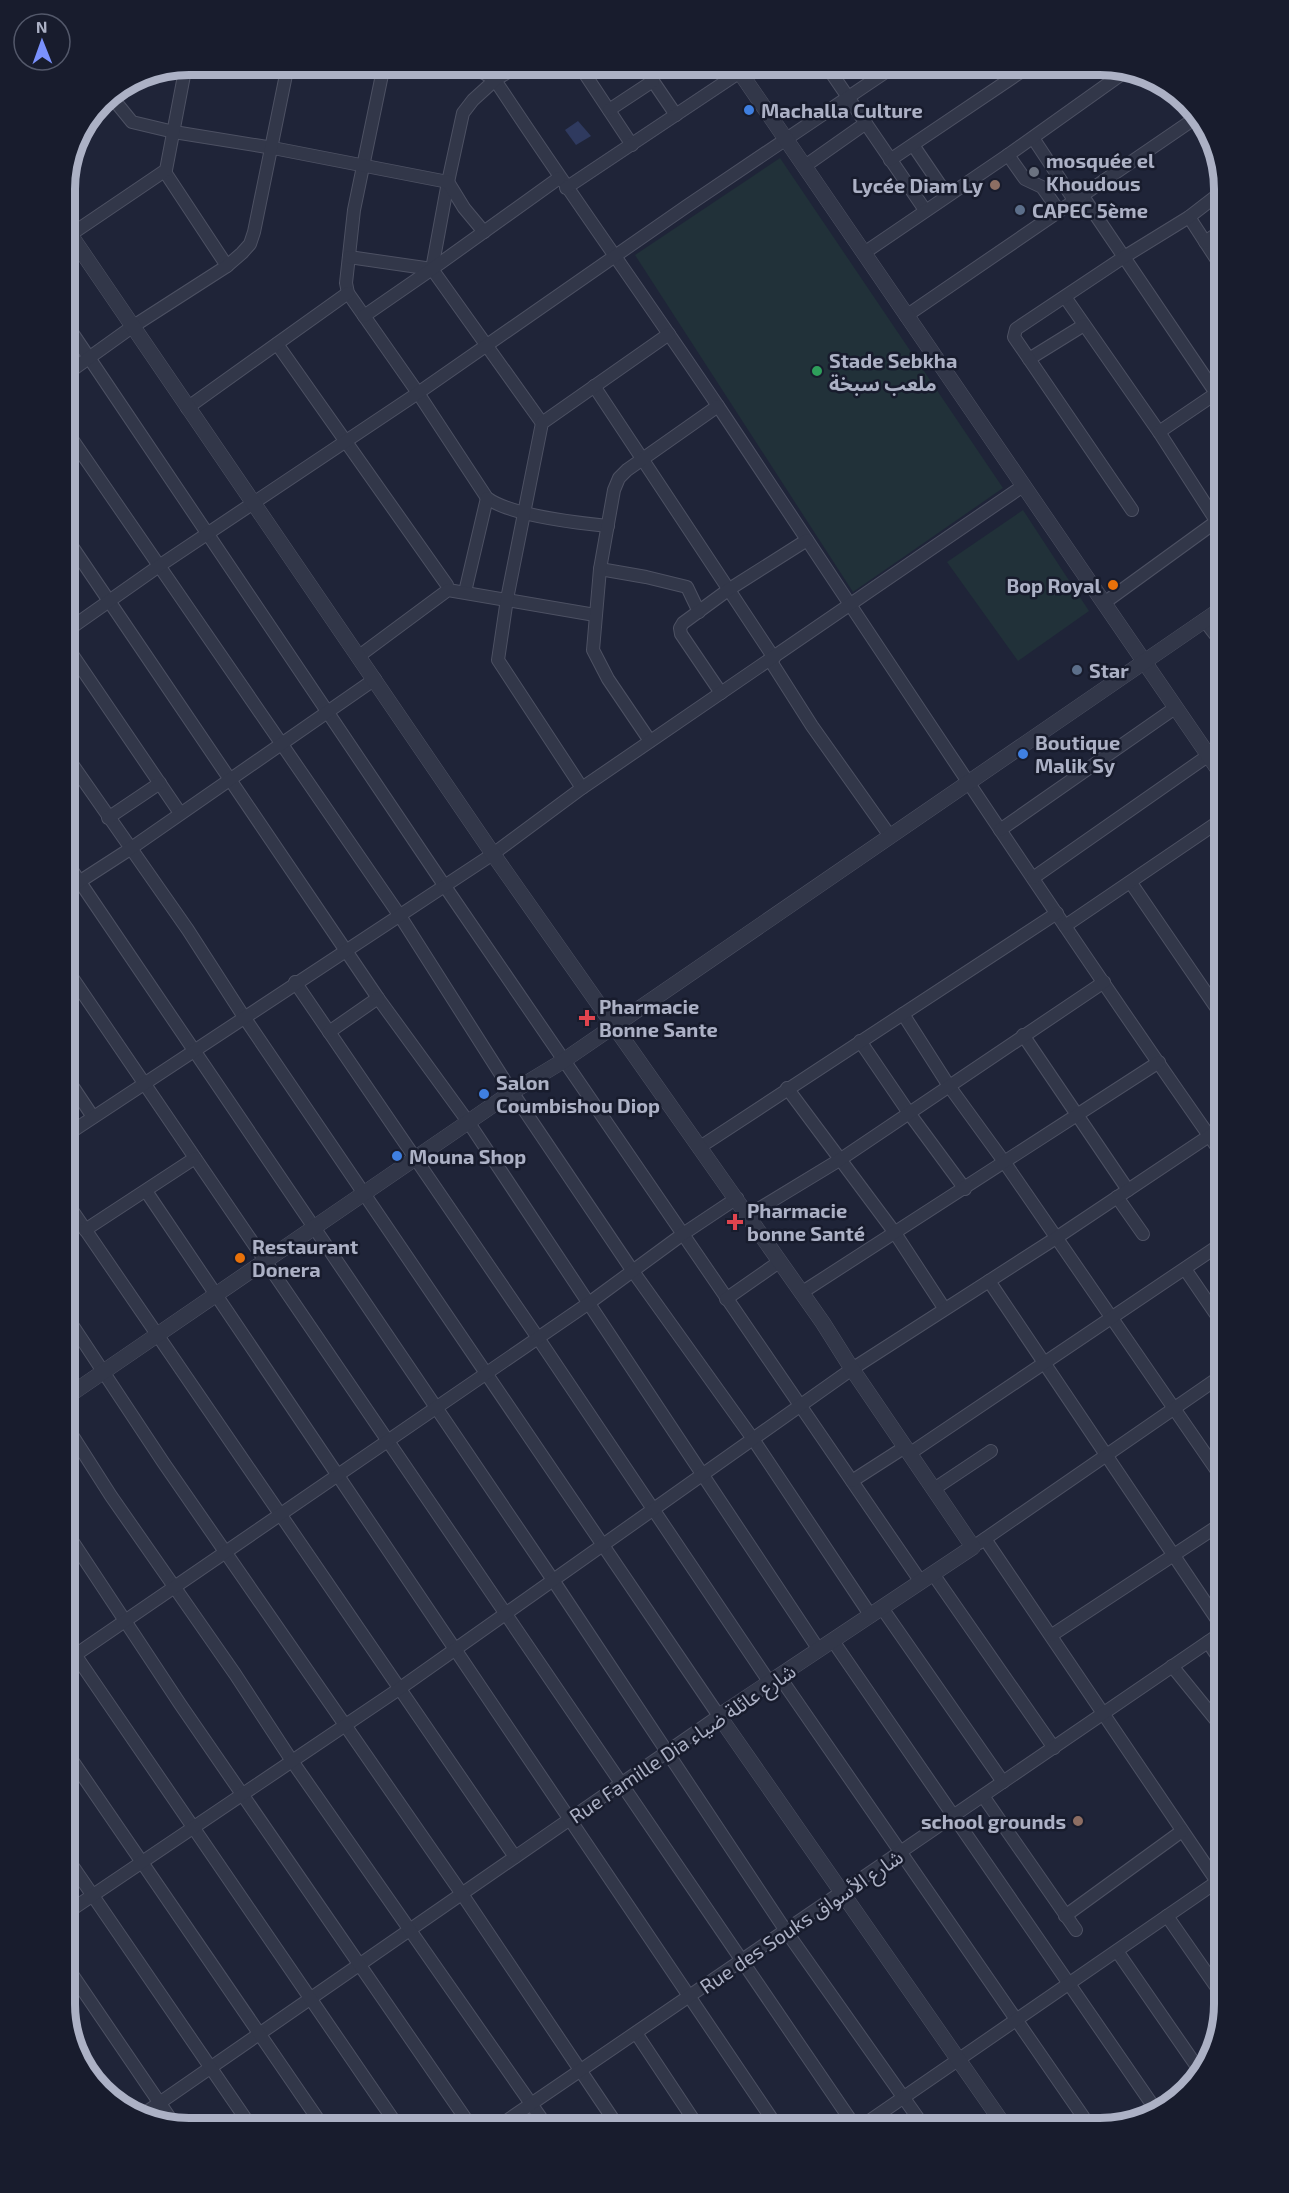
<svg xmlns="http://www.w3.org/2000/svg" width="1289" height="2193" viewBox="0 0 1289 2193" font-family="'Exo 2','Noto Sans Arabic',sans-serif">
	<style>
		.green { fill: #213139 }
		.water { fill: #2f3a5f }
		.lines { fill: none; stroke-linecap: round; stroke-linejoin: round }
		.minor-casing { stroke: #4d5163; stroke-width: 14 }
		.tertiary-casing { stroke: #4d5163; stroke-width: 16 }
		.minor { stroke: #323749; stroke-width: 12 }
		.tertiary { stroke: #323749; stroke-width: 15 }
		.shop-dot { fill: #3f7fe0; stroke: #181c2d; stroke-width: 2 }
		.worship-dot { fill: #6b7280; stroke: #181c2d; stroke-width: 2 }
		.education-dot { fill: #8d6e63; stroke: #181c2d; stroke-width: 2 }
		.service-dot { fill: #5c6f8a; stroke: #181c2d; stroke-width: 2 }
		.leisure-dot { fill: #2e9e5b; stroke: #181c2d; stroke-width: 2 }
		.food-dot { fill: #e8710a; stroke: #181c2d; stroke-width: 2 }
		.health-dot { fill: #e0444e; stroke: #181c2d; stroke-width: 2 }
		.labels { text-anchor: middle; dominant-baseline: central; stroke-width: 5; stroke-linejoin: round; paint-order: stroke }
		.poi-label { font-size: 20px; font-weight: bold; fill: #acb1c5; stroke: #181c2d; text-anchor: start }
		.street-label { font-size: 20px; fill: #acb1c5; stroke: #181c2d }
		.rim { fill: none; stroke: #acb1c5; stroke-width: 8 }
	</style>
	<rect width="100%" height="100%" fill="#1f2438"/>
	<!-- green -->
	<g class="green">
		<path d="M 780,158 L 1003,488 L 853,592 L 635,255 Z"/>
		<path d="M 1023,510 L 1089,611 L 1018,661 L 947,562 Z"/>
	</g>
	<!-- water -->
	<path class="water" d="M 578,121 L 591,136 L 576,145 L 565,130 Z"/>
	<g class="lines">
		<defs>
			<g id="minor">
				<path d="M 384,65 L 354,210 L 346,283 L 348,293 L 418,393 L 487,498 C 510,515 578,523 608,526"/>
				<path d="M 452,65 L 484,73 L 495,80 C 568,191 646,299 720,409 C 887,659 1051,911 1224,1157"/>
				<path d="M 519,65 L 495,80 L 473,100 L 463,113 L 448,182 L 432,269 L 542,423"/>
				<path d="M 579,65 L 632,145"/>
				<path d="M 642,65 L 676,115"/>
				<path d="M 826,65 L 925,210"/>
				<path d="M 110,95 L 132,122 L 174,132 L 273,148 L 448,182 L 464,208 L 484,232"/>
				<path d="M 1185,103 L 1196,117"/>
				<path d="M 609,110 L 653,81"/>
				<path d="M 1033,138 L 1074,200"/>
				<path d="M 913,145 L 947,195"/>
				<path d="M 1008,155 L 1025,179 L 1042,187 L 1059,211"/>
				<path d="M 890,160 L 1031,65"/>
				<path d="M 805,166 L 866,123"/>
				<path d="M 165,172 L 227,266"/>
				<path d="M 566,188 L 740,72"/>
				<path d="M 1082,195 L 1224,405"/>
				<path d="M 1189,217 L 1224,271"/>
				<path d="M 70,235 L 166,170 L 186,65"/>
				<path d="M 1205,242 L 1224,229"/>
				<path d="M 864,253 L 1008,155 L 1126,71"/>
				<path d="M 349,257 L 432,269"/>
				<path d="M 1065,297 L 1159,432 L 1224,533"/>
				<path d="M 364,316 L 432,269 L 559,178"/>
				<path d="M 906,316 L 1197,117"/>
				<path d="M 65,322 L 444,885 L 921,1582"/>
				<path d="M 277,344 L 447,585 L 448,590"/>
				<path d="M 1029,359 L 1084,325"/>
				<path d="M 65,375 L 132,327 L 227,266 L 242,253 L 250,244 L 254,232 L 288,65"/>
				<path d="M 594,386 L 774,658"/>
				<path d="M 187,408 L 348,293"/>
				<path d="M 65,429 L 400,916 L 512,1092 L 632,1270 L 753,1439 L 871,1616"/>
				<path d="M 1159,432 L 1224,388"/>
				<path d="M 1132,510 L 1014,337 L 1016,329 L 1124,257 L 1189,217 L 1224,190"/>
				<path d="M 65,536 L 378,998 L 469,1123 L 819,1650"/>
				<path d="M 600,569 L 646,577 L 687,587 L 699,612"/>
				<path d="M 465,592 L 487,498"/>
				<path d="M 1104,603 L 1217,521"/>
				<path d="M 1204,620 L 1224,646"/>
				<path d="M 65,632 L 159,566 L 418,393 L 687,206 L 896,65"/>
				<path d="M 65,644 L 180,813"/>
				<path d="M 359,656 L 448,590 L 595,615"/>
				<path d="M 770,660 L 812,726 L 890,836"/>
				<path d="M 721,693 L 681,634 L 680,628 L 683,623 L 728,590 L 807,540"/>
				<path d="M 650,741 L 608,679 L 593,650 L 600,569 L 614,490 L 619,478 L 627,470 L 718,406"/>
				<path d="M 65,754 L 188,930 L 244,1017 L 719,1716 L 142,2115"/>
				<path d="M 582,788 L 498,660 L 507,599 L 542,423 L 669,334"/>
				<path d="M 108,818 L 160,783"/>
				<path d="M 1000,830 L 1175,708"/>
				<path d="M 65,860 L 553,1580 L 786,1931 L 925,2128"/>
				<path d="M 1033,878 L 1209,755"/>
				<path d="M 1131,883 L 1224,1019"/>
				<path d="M 65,891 L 130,849 L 375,679"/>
				<path d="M 1065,926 L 1224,818"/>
				<path d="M 65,967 L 856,2128"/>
				<path d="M 295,982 L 538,1338 L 770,1683"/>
				<path d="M 903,1014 L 949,1086 L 1005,1163 L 1224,1481"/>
				<path d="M 329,1032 L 378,998"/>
				<path d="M 1023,1035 L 1128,1190"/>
				<path d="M 860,1041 L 909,1113 L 965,1189"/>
				<path d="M 65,1075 L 93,1117"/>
				<path d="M 787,1088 L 895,1233 L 944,1308"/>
				<path d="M 65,1136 L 493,854 L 582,788 L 1023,486"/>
				<path d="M 700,1147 L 1057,913"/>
				<path d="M 146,1191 L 778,2128"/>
				<path d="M 1117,1197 L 1143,1234"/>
				<path d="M 65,1200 L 515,1857"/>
				<path d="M 747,1216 L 841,1159 L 1104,982"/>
				<path d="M 85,1230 L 195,1158"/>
				<path d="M 1185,1269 L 1224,1326"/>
				<path d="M 989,1281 L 1224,1630"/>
				<path d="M 801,1293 L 1159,1062"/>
				<path d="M 726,1299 L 779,1262"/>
				<path d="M 65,1314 L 163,1462 L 462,1894 L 619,2128"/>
				<path d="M 65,1424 L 111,1496 L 235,1674 L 292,1761 L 548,2128"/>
				<path d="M 909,1454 L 1224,1242"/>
				<path d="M 852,1481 L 905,1447"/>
				<path d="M 934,1489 L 991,1451"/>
				<path d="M 65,1530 L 180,1704 L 472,2128"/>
				<path d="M 985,1539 L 1224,1892"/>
				<path d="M 979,1543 L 1224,1374"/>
				<path d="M 933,1574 L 1054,1748"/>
				<path d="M 882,1608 L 1003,1782"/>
				<path d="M 1052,1635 L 1224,1522"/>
				<path d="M 65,1640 L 399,2128"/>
				<path d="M 833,1641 L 1158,2113"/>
				<path d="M 1208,1642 L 1224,1666"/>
				<path d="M 65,1662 L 589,1303 L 683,1234 L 737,1198"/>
				<path d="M 1172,1666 L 1224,1730"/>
				<path d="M 779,1676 L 1091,2128"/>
				<path d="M 65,1750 L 324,2128"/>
				<path d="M 983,1796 L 1076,1930"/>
				<path d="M 65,1855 L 252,2128"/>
				<path d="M 65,1914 L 399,1689 L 852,1369 L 1056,1238 L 1224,1126"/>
				<path d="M 1065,1916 L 1182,1831"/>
				<path d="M 1167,1916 L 1224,1998"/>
				<path d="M 1117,1951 L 1202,2074"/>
				<path d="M 65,1964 L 176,2127"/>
				<path d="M 636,2033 L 699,2128"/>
				<path d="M 496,2128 L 1224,1631"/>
				<path d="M 859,2128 L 1218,1881"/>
			</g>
			<g id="tertiary">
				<path d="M 735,65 L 1224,778"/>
				<path d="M 65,227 L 493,854 L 823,1323 L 852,1369 L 973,1547 L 719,1716 L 1006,2128"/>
				<path d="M 65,1398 L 512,1092 L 563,1061 L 1224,607"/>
			</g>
		</defs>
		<!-- minor casing -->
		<use href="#minor" class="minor-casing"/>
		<!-- tertiary casing -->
		<use href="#tertiary" class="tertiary-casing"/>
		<!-- minor -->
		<use href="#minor" class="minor"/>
		<!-- tertiary -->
		<use href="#tertiary" class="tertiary"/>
	</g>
	<!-- markers -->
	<g class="shop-dot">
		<circle cx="749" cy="110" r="6"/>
		<circle cx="1023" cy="754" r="6"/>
		<circle cx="484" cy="1094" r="6"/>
		<circle cx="397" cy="1156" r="6"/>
	</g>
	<circle class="worship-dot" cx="1034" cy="172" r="6"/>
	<g class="education-dot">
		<circle cx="995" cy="185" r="6"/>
		<circle cx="1078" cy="1821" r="6"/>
	</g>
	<g class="service-dot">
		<circle cx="1020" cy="210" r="6"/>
		<circle cx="1077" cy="670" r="6"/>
	</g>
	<circle class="leisure-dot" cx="817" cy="371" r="6"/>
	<g class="food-dot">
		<circle cx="1113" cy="585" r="6"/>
		<circle cx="240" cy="1258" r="6"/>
	</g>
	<g class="health-dot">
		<path d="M584 1009h6v6h6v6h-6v6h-6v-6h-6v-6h6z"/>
		<path d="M732 1213h6v6h6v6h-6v6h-6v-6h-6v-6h6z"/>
	</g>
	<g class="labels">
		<!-- poi labels -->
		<g class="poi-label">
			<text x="761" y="110">Machalla Culture</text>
			<text x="1046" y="160">mosquée el<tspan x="1046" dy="23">Khoudous</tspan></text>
			<text x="983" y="185" text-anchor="end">Lycée Diam Ly</text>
			<text x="1032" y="210">CAPEC 5ème</text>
			<text x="829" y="360">Stade Sebkha<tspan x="829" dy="23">ملعب سبخة</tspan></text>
			<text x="1101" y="585" text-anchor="end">Bop Royal</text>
			<text x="1089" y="670">Star</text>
			<text x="1035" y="742">Boutique<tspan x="1035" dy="23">Malik Sy</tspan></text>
			<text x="599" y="1006">Pharmacie<tspan x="599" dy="23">Bonne Sante</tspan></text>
			<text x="496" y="1082">Salon<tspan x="496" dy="23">Coumbishou Diop</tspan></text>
			<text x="409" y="1156">Mouna Shop</text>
			<text x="747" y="1210">Pharmacie<tspan x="747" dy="23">bonne Santé</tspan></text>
			<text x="252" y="1246">Restaurant<tspan x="252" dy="23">Donera</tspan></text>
			<text x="1066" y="1821" text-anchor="end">school grounds</text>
		</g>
		<!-- street labels -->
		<g class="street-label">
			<text transform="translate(682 1743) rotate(-34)">Rue Famille Dia شارع عائلة ضياء</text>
			<text transform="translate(801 1921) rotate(-34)">Rue des Souks شارع الأسواق</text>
		</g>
	</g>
	<!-- crop -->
	<path d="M0 0H1289V2193H0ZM189 75H1100A114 114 0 0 1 1214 189V2004A114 114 0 0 1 1100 2118H189A114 114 0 0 1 75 2004V189A114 114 0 0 1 189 75Z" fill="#181c2d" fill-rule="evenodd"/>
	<path class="rim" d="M189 75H1100A114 114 0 0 1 1214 189V2004A114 114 0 0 1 1100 2118H189A114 114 0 0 1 75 2004V189A114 114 0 0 1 189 75Z"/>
	<!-- north arrow -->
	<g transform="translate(42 42) rotate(359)"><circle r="28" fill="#181c2d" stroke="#53586a" stroke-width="1.5"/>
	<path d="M0-4.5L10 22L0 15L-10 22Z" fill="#7a91fd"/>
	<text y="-9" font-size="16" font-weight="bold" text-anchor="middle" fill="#acb1c5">N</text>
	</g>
</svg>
